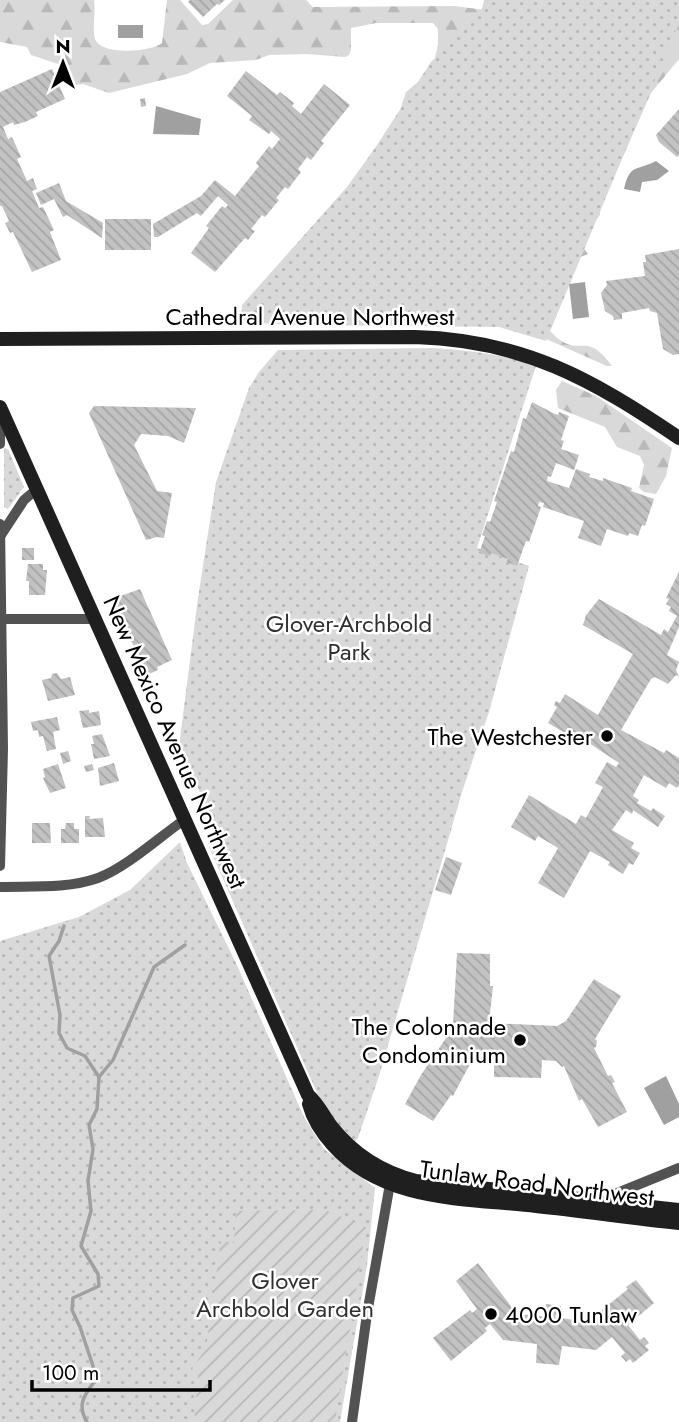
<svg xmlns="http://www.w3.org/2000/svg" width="679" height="1422" viewBox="0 0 679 1422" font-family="Jost,sans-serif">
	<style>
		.forest { fill: url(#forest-firs) }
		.park { fill: url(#park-dots) }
		.garden { fill: url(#garden-furrows) }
		.water { fill: #a0a0a0 }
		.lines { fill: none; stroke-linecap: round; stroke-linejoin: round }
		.stream { stroke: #a0a0a0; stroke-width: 3.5 }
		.building { fill: url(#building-back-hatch) }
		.street { stroke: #525252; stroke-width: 10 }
		.secondary { stroke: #1f1f1f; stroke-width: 14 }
		.poi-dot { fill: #000; stroke: #fff; stroke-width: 2.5 }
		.labels { text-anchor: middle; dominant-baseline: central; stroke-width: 5; stroke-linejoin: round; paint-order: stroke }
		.street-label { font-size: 24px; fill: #000; stroke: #fff }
		.park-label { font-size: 24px; fill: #303030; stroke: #fff }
		.poi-label { font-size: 24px; fill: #000; stroke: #fff; text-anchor: end }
	</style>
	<defs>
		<pattern id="forest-firs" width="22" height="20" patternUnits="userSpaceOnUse" patternTransform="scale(1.75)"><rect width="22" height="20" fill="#d9d9d9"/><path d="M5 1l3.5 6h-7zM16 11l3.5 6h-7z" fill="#b8b8b8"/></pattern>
		<pattern id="park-dots" width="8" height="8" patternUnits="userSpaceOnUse" patternTransform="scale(1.75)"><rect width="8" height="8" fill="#d9d9d9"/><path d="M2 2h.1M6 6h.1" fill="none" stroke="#b8b8b8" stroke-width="1.8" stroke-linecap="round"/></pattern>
		<pattern id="garden-furrows" width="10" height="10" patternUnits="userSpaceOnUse" patternTransform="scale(1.75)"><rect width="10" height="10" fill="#d9d9d9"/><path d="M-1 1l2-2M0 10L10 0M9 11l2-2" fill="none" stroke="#b8b8b8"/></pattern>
		<pattern id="building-back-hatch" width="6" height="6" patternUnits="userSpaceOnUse" patternTransform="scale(1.75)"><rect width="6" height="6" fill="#c2c2c2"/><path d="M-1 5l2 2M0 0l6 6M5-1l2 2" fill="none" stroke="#a5a5a5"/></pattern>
	</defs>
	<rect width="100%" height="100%" fill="#fff"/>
	<!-- forest -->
	<g class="forest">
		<path d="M 0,0 L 94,0 C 96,11 92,28 95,39 C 101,56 151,52 162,43 L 167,0 L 180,0 L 202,25 L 208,24 L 233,0 L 306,0 L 313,7 L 454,6 L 493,11 L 679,0 L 679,59 L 651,93 L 617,170 L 601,191 L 600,215 L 597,219 L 579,228 L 584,249 L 588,254 L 568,262 L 544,324 C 549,329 554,336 560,340 C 583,355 587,332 612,366 L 607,366 L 537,335 L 392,134 L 406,92 L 432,70 L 438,45 L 438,29 L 433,23 L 376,23 L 351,28 L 351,50 L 349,55 L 345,57 L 306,54 L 269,55 L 256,60 L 210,63 L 187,74 L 109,93 L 83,84 L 68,86 L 58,64 L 31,55 L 27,47 L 0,42 Z"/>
		<path d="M 562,381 L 596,396 L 672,448 L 666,476 L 656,494 L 644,492 L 639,488 L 644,465 L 640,456 L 617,447 L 605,427 L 558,408 L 556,390 Z"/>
	</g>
	<!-- park -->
	<g class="park">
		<path d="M 484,0 L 679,0 L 679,22 L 546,341 L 499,327 L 296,325 L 241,322 L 242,305 L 347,187 L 375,148 L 431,62 L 481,13 Z"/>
		<path d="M 431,348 C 466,350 503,354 536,366 L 477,548 L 529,566 L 489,712 L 463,789 L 379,1076 L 358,1138 L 352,1145 L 321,1102 L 209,847 L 221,839 L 179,746 L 198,598 L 216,482 L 249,388 L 259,372 L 278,350 Z"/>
		<path d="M 4,448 L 8,449 L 24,487 L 8,509 L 4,507 Z"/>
		<path d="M 180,842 L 187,863 L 236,963 L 304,1117 L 324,1149 L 375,1188 L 367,1265 L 340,1422 L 0,1422 L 0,941 L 79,917 L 130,890 Z"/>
	</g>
	<!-- garden -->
	<path class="garden" d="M 325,1210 L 366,1227 L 335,1422 L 194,1422 L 198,1376 L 192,1369 L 206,1348 L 221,1240 L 234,1243 L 236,1211 Z"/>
	<!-- water -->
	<g class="water">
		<rect x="118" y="25" width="25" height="13"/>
		<path d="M 156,106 L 201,119 L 199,135 L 153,134 Z"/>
		<path d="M 656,161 L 669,171 L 657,180 L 642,182 L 640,192 L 624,189 C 630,163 637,171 656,161 Z"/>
		<path d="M 585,282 L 589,317 L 573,319 L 569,284 Z"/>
		<path d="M 666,1076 L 679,1104 L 679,1117 L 664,1125 L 644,1088 Z"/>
	</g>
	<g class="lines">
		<!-- stream -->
		<g class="stream">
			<path d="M 64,926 L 59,941 L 49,956 L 60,1015 L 59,1033 L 67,1048 L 85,1056 L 99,1077"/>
			<path d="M 87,1422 C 76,1404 85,1394 97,1378 L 80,1327 L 72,1310 L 73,1298 L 99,1286 L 98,1274 L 81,1246 L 91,1211 L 88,1181 L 93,1149 L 89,1125 L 97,1109 L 99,1077 L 113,1060 L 154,967 L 185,945"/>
		</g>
	</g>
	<!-- building -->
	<g class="building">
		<path d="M 190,0 L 225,0 L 219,5 L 217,4 L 203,17 L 188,2 Z"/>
		<path d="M 52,69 L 65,99 L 36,112 L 38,116 L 25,122 L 14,125 L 13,122 L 3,127 L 8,139 L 12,137 L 21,157 L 17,159 L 27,181 L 33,178 L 37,189 L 32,191 L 39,208 L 43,207 L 54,230 L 50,232 L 61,260 L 32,272 L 13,232 L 10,233 L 5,223 L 9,221 L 2,206 L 0,206 L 0,92 Z"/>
		<path d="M 246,71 L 277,95 L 280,92 L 294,103 L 292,106 L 301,114 L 324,84 L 350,105 L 321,141 L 324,143 L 311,160 L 307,157 L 298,169 L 301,172 L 288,189 L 285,187 L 276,198 L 279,200 L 265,217 L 262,215 L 251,229 L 255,231 L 248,240 L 245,238 L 215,272 L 191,253 L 209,228 L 206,226 L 222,206 L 225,208 L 228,205 L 218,196 L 201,216 L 197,213 L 158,237 L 154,237 L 153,224 L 201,196 L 215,180 L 235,196 L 259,166 L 256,163 L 269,146 L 272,149 L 280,139 L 271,131 L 269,134 L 249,120 L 252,116 L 227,96 Z"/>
		<path d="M 145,98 L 146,106 L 141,107 L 140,99 Z"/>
		<path d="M 679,109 L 679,155 L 677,157 L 659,142 L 656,135 Z"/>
		<path d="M 59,183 L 66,201 L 103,223 L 102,238 L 67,215 L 63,217 L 54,199 L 41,205 L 36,193 Z"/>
		<rect x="105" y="219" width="46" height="31"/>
		<path d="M 679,249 L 679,354 L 673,355 L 663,349 L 657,313 L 650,311 L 649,308 L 622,313 L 622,319 L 614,320 L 613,316 L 605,311 L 601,293 L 607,285 L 606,281 L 645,276 L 643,262 L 646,262 L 645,255 Z"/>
		<path d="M 532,402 L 553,413 L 558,415 L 559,412 L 569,416 L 561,440 L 564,441 L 561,449 L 579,455 L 574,470 L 556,463 L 551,477 L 548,476 L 547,481 L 569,488 L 576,469 L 590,474 L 589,477 L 603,481 L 603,478 L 632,488 L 631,491 L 654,499 L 645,526 L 642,525 L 638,536 L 629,533 L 628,536 L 607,529 L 601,546 L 578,538 L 584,521 L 543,507 L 544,503 L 539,502 L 538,506 L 541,507 L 529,542 L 526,541 L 517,566 L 507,562 L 508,559 L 491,553 L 490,556 L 479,553 L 485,536 L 482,535 L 487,521 L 490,522 L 497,502 L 494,501 L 511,451 L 514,452 L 523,418 L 526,419 Z"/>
		<path d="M 94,406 L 196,408 L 184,443 L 168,436 L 141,434 L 134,445 L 157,491 L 172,493 L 164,538 L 157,537 L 146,540 L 89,413 Z"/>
		<rect x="22" y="548" width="12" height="12"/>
		<path d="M 28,564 L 43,564 L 43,570 L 47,570 L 45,595 L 29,595 L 29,581 L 26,581 Z"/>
		<path d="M 679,572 L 679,627 L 667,655 L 679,662 L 676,670 L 679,677 L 676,675 L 668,684 L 655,677 L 651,679 L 621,730 L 664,753 L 666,750 L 679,758 L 679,785 L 677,788 L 669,783 L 666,788 L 644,775 L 633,796 L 639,800 L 637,803 L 651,811 L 653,808 L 665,816 L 658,827 L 633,810 L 632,814 L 626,810 L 612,830 L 634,843 L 631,848 L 640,853 L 633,865 L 629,863 L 623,874 L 608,865 L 610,862 L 590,851 L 564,898 L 538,883 L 558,848 L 538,836 L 535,841 L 511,827 L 529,795 L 576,824 L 581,815 L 586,818 L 603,787 L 595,783 L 607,762 L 616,767 L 619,763 L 574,733 L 572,737 L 548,723 L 557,707 L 554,705 L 556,701 L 560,703 L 565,694 L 598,715 L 633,654 L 583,625 L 586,615 L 599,599 L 661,635 L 664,629 L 668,632 L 677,616 L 669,611 L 671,607 L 666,604 L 669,599 L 666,598 Z"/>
		<path d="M 140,589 L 172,660 L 157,667 L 158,670 L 147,675 L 112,599 Z"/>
		<path d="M 57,673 L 61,679 L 70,677 L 75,695 L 48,701 L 42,680 L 51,678 L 52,674 Z"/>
		<path d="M 89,710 L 89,713 L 99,711 L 101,725 L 83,728 L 79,711 Z"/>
		<path d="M 57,717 L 60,730 L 53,732 L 56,749 L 47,751 L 43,736 L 39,737 L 38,730 L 33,731 L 31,722 Z"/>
		<path d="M 102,734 L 110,756 L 94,759 L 91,744 L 94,744 L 92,736 Z"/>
		<path d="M 68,751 L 71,761 L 63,764 L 60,753 Z"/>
		<path d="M 114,763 L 119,781 L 100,786 L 98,768 Z"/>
		<path d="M 58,764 L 66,788 L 50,793 L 43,778 L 45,777 L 43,769 Z"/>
		<path d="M 92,764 L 94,770 L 86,772 L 84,766 Z"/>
		<path d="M 85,816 L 90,816 L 89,819 L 103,818 L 105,837 L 85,837 Z"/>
		<path d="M 32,823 L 50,823 L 51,843 L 32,843 Z"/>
		<path d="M 66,823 L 74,823 L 74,829 L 79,829 L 79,843 L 61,843 L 61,829 L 65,829 Z"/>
		<path d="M 446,857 L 462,863 L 451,895 L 435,890 Z"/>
		<path d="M 457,953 L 490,954 L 490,986 L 493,986 L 489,1023 L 557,1026 L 566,1021 L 594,979 L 621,996 L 595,1039 L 597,1041 L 596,1047 L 594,1048 L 608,1076 L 611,1075 L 615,1082 L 612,1083 L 627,1112 L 598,1127 L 582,1099 L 579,1101 L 564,1066 L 562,1067 L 556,1061 L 542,1060 L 541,1078 L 494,1077 L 494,1058 L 480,1058 L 474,1064 L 471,1062 L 453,1096 L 451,1095 L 433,1121 L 405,1104 L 421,1075 L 446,1038 L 439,1033 L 441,1029 L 448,1033 L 453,1025 Z"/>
		<path d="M 478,1263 L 517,1314 L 550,1317 L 548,1310 L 546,1309 L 546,1304 L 561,1306 L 561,1311 L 558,1311 L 555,1317 L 587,1322 L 628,1289 L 626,1287 L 636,1280 L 654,1303 L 628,1325 L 640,1340 L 644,1337 L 649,1343 L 645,1346 L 649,1350 L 633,1363 L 630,1359 L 626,1362 L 621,1356 L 625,1353 L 612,1337 L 596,1350 L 562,1346 L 559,1365 L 536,1363 L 537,1344 L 503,1340 L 490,1324 L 485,1328 L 487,1331 L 451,1361 L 433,1338 L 470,1310 L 472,1313 L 477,1309 L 456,1281 Z"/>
	</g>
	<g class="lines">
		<!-- street -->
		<g class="street">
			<path d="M 0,444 L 0,412"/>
			<path d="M 0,524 L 3,749 L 0,866"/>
			<path d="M 1,535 L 24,500 L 37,489"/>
			<path d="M 0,619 L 94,619"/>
			<path d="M 0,887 C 32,886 67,889 98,878 C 127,867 158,838 184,820"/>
			<path d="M 605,1207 L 610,1196 L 679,1168"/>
			<path d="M 352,1422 L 367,1314 L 391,1178"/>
		</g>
		<!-- secondary -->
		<g class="secondary">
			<path d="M 0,339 L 415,337 C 523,340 592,379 679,438"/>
			<path d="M 0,407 L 308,1095 C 318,1104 323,1115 331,1126 C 353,1154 381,1172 416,1181 L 679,1210"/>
			<path d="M 309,1104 C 313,1119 322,1133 333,1145 C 384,1202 465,1198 536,1206 C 584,1211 631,1218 679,1223"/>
		</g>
	</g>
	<!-- markers -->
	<g class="poi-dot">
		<circle cx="607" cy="736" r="7"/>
		<circle cx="520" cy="1040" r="7"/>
		<circle cx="491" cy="1314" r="7"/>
	</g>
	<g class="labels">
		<!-- street labels -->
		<g class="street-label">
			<text x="310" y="316">Cathedral Avenue Northwest</text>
			<text transform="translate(175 742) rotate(66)">New Mexico Avenue Northwest</text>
			<text transform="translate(537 1183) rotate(7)">Tunlaw Road Northwest</text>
		</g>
		<!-- park labels -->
		<g class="park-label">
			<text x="349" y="623">Glover-Archbold<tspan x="349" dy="28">Park</tspan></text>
			<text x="285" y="1280">Glover<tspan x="285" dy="28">Archbold Garden</tspan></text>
		</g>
		<!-- poi labels -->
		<g class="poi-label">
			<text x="593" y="736">The Westchester</text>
			<text x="506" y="1026">The Colonnade<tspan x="506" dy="28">Condominium</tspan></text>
			<text x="505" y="1314" text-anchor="start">4000 Tunlaw</text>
		</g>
	</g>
	<!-- north arrow -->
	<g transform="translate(63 63)" stroke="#ffffff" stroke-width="5" paint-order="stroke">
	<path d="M0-5L12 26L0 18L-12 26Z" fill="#000000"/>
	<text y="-10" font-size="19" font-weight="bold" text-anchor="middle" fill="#000000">N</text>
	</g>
	<!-- scale -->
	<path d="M32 1380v10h178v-10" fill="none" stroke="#000000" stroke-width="3.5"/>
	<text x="42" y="1380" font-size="21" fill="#000000" stroke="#ffffff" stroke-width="5" paint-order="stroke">100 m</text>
</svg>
